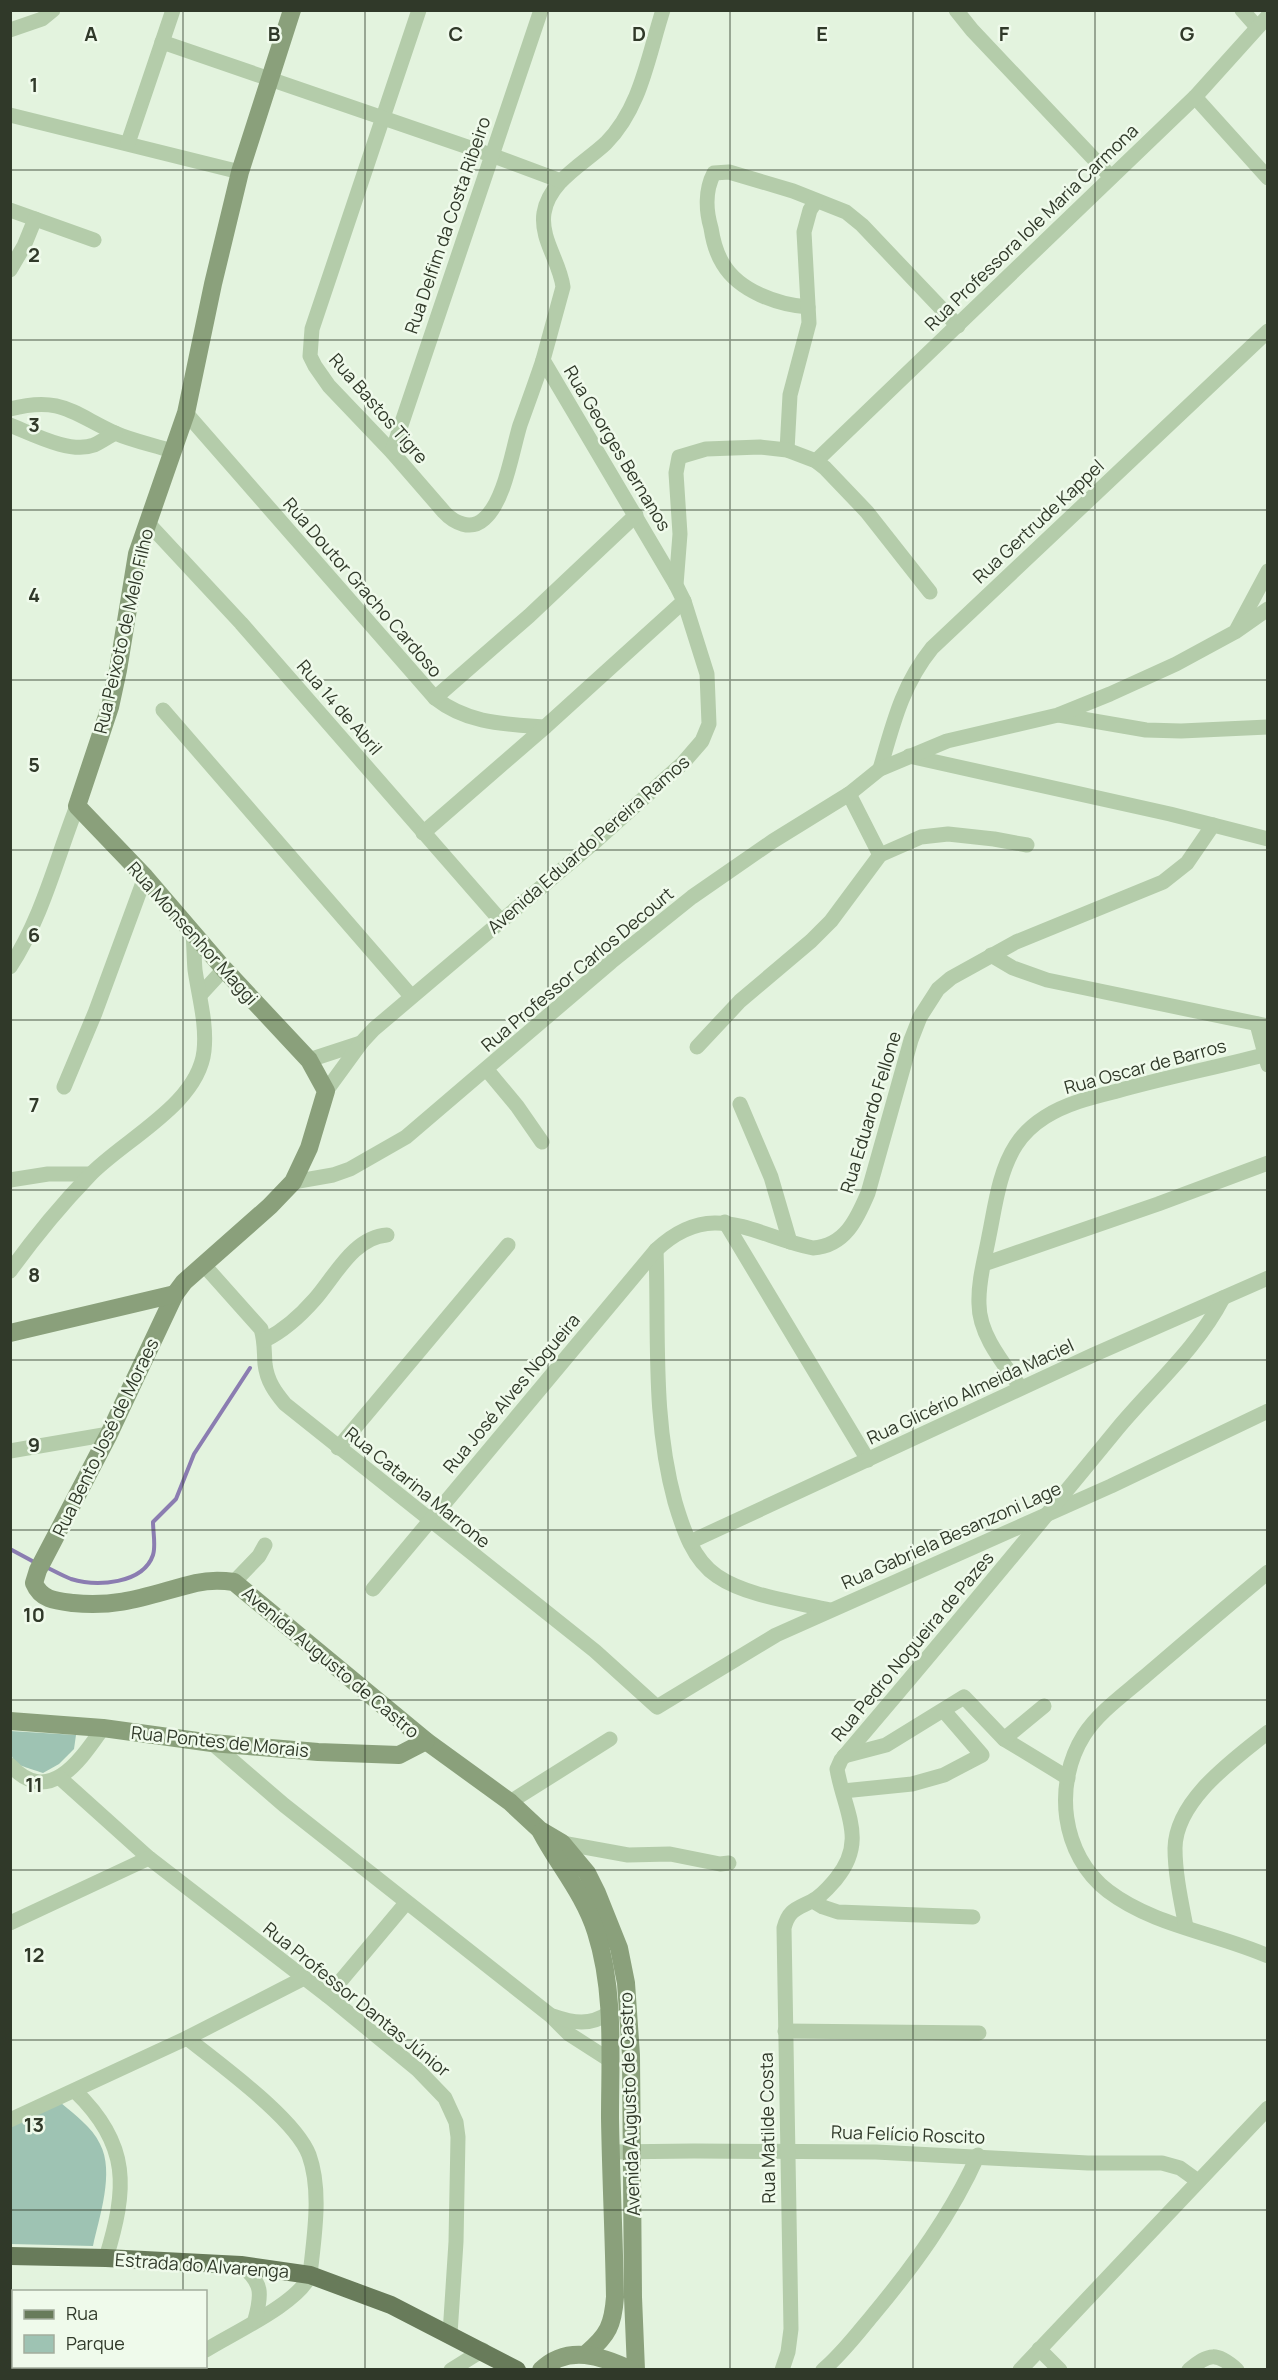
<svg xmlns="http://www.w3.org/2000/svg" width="1278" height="2380" viewBox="0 0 1278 2380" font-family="Manrope,sans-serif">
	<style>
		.green { fill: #9ec3b3 }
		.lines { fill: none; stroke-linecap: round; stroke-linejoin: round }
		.stream { stroke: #8b7db1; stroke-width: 4 }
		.street { stroke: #b4ccaa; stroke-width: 15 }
		.secondary { stroke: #8aa07b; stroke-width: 18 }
		.primary { stroke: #687b5a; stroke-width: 18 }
		.grid { fill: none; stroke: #303929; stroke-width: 1.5; stroke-opacity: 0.55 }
		.labels { text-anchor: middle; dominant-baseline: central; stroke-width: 5; stroke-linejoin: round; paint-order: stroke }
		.street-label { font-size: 18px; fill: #303929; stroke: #effaeb }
		.grid-label { font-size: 20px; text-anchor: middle; font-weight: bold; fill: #303929; stroke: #effaeb; stroke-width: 5; stroke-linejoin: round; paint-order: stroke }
	</style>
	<rect width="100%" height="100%" fill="#e3f3de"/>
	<!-- green -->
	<g class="green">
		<path d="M 10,1731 L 76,1735 L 74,1749 L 59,1764 L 43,1773 C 11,1762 11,1767 10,1731 Z"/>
		<path d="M 61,2103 C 75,2115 92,2127 100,2144 C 115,2172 99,2218 93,2246 L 11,2244 L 10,2127 Z"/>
	</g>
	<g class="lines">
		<!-- stream -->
		<g class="stream">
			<path d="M 10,1549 L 36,1563"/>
			<path d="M 46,1567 C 54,1571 63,1576 71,1579 C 97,1587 143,1584 153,1555 C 156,1546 153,1532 153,1522 L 176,1499 L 194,1454 L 250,1368"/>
		</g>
		<!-- street -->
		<g class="street">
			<path d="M 419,10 L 312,329 L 310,356 L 315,366 L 329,386 L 392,452 L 444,512 C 454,523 471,531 484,519 C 505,501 512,451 520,425 C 528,403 536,381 543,360"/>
			<path d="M 663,10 C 648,56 641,108 606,143 C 585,163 549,181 544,213 C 540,239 560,262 563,287 L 543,360 L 676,585"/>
			<path d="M 956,10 L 972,30 L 1111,177"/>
			<path d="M 1242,10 L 1257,27"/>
			<path d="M 10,30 L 42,19 L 53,10"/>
			<path d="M 162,42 L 491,155 L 561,181"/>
			<path d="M 1195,97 L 1268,178"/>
			<path d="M 10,115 L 240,172"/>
			<path d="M 128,143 L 173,10"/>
			<path d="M 10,210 L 94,240"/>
			<path d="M 10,270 L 24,246 L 35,219"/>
			<path d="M 808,307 C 778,305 739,291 723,264 C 716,253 713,241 711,228 C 706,211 705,190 714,173 L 729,172 L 793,191 L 846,212 L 862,225 L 958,326"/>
			<path d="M 10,409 C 61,396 72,413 115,433 C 133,441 154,445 172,451"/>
			<path d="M 186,413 L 435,698 C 468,724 505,724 545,727"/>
			<path d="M 10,425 C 33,434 70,454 94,445 C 101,442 108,437 115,433"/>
			<path d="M 787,450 L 790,395 L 809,323 L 804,232 L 810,210 L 816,201"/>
			<path d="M 392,452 L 541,10"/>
			<path d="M 816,461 L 1195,97 L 1268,16"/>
			<path d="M 147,522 L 241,623 L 501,921"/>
			<path d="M 1237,629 L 1268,571"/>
			<path d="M 435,698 L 529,616 L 636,515"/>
			<path d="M 163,710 L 411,996"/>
			<path d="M 1059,715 L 1146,730 L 1181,731 L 1268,727"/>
			<path d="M 909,756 L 1170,814 L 1268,839"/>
			<path d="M 880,769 C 893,724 902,685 932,648 L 1268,331"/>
			<path d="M 849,794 L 880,855"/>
			<path d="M 423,833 L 545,727 L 684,601"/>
			<path d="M 991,955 L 1013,968 L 1047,980 L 1268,1026"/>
			<path d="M 10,967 C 42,918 56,860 77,806"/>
			<path d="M 201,994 L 224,969"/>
			<path d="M 1257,1024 L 1268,1065"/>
			<path d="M 697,1047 L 740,1001 L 811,941 L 831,921 L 880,855 L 921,837 L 948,834 L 994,839 L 1027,845"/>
			<path d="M 309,1060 L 361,1043"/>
			<path d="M 487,1070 L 517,1106 L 542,1142"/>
			<path d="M 64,1087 L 95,1013 L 145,877"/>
			<path d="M 326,1091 L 361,1043 L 374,1029 L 597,840 L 683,763 L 702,741 L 709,724 L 707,674 L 684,601 L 676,585 L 680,534 L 676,473 L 679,457 L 706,449 L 760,447 L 787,450 L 816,461 L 825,468 L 867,512 L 930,592"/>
			<path d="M 740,1104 L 771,1177 L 790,1242"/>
			<path d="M 10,1180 L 48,1174 L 90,1174"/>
			<path d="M 293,1182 L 333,1175 L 350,1169 L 406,1137 L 611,962 L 692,897 L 773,841 L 849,794 L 880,769 L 947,741 L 1058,715 L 1110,694 L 1176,664 L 1235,632 L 1268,609"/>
			<path d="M 725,1222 L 868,1460"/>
			<path d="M 656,1250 C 659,1336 652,1418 675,1502 C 683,1529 693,1560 717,1576 C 746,1596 795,1602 830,1610"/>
			<path d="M 203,1264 L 261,1329 C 265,1341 264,1352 265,1364 C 267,1381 275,1392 285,1404 L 595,1651 L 657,1707 L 776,1635 L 1111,1486 L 1268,1411"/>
			<path d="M 984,1264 L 1158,1204 L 1268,1163"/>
			<path d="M 10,1271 C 34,1238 61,1205 89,1176 C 123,1140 198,1105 204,1051 C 207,1024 199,997 195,970 C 194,958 194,946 193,934"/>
			<path d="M 265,1340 C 285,1330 301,1315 315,1299 C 335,1276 354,1237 387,1235"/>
			<path d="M 1021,1388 C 1004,1364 979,1335 979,1304 C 978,1281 985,1258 989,1236 C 995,1207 999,1171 1016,1145 C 1023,1134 1034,1124 1045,1117 C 1067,1103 1093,1097 1117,1091 C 1167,1077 1218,1067 1268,1054"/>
			<path d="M 338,1448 L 508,1245"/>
			<path d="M 10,1451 L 109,1434"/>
			<path d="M 690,1542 L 1093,1355 L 1268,1278"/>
			<path d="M 1268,1572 C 1226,1607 1184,1643 1143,1678 C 1123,1695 1098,1713 1084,1735 C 1053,1784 1061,1855 1108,1891 C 1154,1926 1216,1933 1268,1956"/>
			<path d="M 234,1582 L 259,1556 L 265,1545"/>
			<path d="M 373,1589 L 656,1250 C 712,1197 754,1236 813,1248 C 845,1246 857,1219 868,1193 L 911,1040 L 920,1017 L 938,989 L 951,978 L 1016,942 L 1163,882 L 1187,863 L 1213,825"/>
			<path d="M 1004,1739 L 1068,1778"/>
			<path d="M 212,1743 L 284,1805 L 550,2015 L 569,2034 L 611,2061"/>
			<path d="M 844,1756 L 886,1745 L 964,1697 L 1004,1739 L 1044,1706"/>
			<path d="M 10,1765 C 50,1808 81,1759 103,1728"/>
			<path d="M 60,1778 L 149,1858 L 328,1996 L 418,2070 L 445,2098 L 456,2122 L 458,2137 L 456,2242 L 450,2334"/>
			<path d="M 843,1791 L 912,1784 L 944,1775 L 982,1755 L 944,1711"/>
			<path d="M 510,1802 L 610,1739"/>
			<path d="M 562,1843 L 628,1855 L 670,1854 L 720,1864 L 729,1863"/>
			<path d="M 813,1901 L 823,1907 L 838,1912 L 973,1917"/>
			<path d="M 10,1923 L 149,1858"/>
			<path d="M 1186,1927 C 1181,1901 1175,1874 1175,1848 C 1176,1800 1233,1760 1268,1732"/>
			<path d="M 328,1996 L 406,1903"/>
			<path d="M 553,2016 C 573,2023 590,2026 609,2013"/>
			<path d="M 785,2031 L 979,2033"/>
			<path d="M 187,2038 C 219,2064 295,2118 309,2155 C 322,2191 314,2237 310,2275 C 299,2303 233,2333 206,2350"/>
			<path d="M 75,2091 C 131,2145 127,2189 106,2258"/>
			<path d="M 10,2120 L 187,2038 L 304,1978"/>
			<path d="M 611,2152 L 694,2151 L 876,2152 L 1088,2163 L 1162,2163 L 1180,2168 L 1198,2181"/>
			<path d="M 241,2265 C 263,2283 262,2294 255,2320"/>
			<path d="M 1039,2349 L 1060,2370"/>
			<path d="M 172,2370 L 177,2366"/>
			<path d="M 451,2370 L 483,2350"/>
			<path d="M 782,2370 L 788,2352 L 791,2329 L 784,1928 C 789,1909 797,1909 812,1901 C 822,1896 829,1887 836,1879 C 868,1840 844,1811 837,1769 L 841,1760 C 935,1650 1027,1539 1118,1428 C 1154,1385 1197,1348 1223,1298"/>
			<path d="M 823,2370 C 842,2354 857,2334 872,2316 C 913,2267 952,2214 978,2155"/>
			<path d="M 1020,2370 L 1268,2108"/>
			<path d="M 1189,2370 C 1209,2353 1217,2352 1237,2370"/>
		</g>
		<!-- secondary -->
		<g class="secondary">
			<path d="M 292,10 L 240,172 L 213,284 L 186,413 L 137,554 L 118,670 L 110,707 L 77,806 L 145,877 L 224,969 L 309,1060 L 326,1091 L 309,1148 L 293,1182 L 270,1206 L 184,1282 L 175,1294 L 109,1434 L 38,1570 L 34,1583 C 41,1600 56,1601 73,1603 C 122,1608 151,1594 196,1583 C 209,1580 221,1580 234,1582 L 426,1741 L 510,1802 L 540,1830 L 562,1843 L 587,1873 L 597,1893 L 619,1948 L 626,1983 L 631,2055 L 633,2297 L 636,2370"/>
			<path d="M 10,1333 L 175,1294"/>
			<path d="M 10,1721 L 103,1728 L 212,1743 L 318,1752 L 399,1755 L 426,1741"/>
			<path d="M 541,1832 C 559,1866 584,1894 596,1932 C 615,1991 610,2057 610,2118 C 611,2178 614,2237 615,2297 C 613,2325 608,2335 587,2353"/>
			<path d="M 541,2370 C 568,2344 602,2356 631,2370"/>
		</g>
		<!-- primary -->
		<path class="primary" d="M 10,2256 L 106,2258 L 241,2265 L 310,2275 L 391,2305 L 517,2370"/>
	</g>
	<!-- grid -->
	<path class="grid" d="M 183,10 L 183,2292M 365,10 L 365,2370M 548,10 L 548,2370M 730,10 L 730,2370M 913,10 L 913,2370M 1095,10 L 1095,2370M 10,170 L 1268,170M 10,340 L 1268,340M 10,510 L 1268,510M 10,680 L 1268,680M 10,850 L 1268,850M 10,1020 L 1268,1020M 10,1190 L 1268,1190M 10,1360 L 1268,1360M 10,1530 L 1268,1530M 10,1700 L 1268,1700M 10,1870 L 1268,1870M 10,2040 L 1268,2040M 10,2210 L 1268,2210M 183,2366 L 183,2370"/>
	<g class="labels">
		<!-- street labels -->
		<g class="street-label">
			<text transform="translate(447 225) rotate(-71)">Rua Delfim da Costa Ribeiro</text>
			<text transform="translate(1031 227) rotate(-44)">Rua Professora Iole Maria Carmona</text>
			<text transform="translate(379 408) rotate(49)">Rua Bastos Tigre</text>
			<text transform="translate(618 448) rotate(59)">Rua Georges Bernanos</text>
			<text transform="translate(1038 521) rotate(-43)">Rua Gertrude Kappel</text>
			<text transform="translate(363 587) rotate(49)">Rua Doutor Gracho Cardoso</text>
			<text transform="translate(123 631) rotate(-77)">Rua Peixoto de Melo Filho</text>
			<text transform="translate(340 707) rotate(49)">Rua 14 de Abril</text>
			<text transform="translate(588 844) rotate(-41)">Avenida Eduardo Pereira Ramos</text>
			<text transform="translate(193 933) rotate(48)">Rua Monsenhor Maggi</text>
			<text transform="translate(577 969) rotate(-40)">Rua Professor Carlos Decourt</text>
			<text transform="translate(1145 1066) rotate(-15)">Rua Oscar de Barros</text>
			<text transform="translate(870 1112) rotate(-73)">Rua Eduardo Fellone</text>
			<text transform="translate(970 1391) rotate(-25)">Rua Glicério Almeida Maciel</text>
			<text transform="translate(511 1393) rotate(-50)">Rua José Alves Nogueira</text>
			<text transform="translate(105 1437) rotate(-64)">Rua Bento José de Moraes</text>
			<text transform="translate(418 1487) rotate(39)">Rua Catarina Marrone</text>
			<text transform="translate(951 1535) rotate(-24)">Rua Gabriela Besanzoni Lage</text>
			<text transform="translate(912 1646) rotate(-50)">Rua Pedro Nogueira de Pazes</text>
			<text transform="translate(331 1662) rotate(40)">Avenida Augusto de Castro</text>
			<text transform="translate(220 1741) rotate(6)">Rua Pontes de Morais</text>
			<text transform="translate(357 1999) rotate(39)">Rua Professor Dantas Júnior</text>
			<text transform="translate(629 2104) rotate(-92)">Avenida Augusto de Castro</text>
			<text transform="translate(767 2128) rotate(-91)">Rua Matilde Costa</text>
			<text transform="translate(908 2134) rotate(2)">Rua Felício Roscito</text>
			<text transform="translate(202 2265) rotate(4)">Estrada do Alvarenga</text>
		</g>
	</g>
	<g class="grid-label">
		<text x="91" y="41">A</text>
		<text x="274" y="41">B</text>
		<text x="456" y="41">C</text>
		<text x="639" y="41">D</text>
		<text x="822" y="41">E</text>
		<text x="1004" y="41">F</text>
		<text x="1187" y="41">G</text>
		<text x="34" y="92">1</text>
		<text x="34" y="262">2</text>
		<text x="34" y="432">3</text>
		<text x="34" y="602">4</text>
		<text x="34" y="772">5</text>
		<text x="34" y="942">6</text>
		<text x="34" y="1112">7</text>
		<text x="34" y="1282">8</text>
		<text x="34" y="1452">9</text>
		<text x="34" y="1622">10</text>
		<text x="34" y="1792">11</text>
		<text x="34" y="1962">12</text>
		<text x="34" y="2132">13</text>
	</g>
	<!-- border -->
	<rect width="1278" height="2380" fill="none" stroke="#303929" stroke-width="24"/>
	<!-- legend -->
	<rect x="12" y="2290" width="195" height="78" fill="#effaeb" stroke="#a3ad9d" stroke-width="1.5"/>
	<rect x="24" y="2310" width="30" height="9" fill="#687b5a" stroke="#a3ad9d" stroke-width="1.5"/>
	<text x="66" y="2320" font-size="18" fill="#303929">Rua</text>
	<rect x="24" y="2335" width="30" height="18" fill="#9ec3b3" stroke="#a3ad9d" stroke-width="1.5"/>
	<text x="66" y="2350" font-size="18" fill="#303929">Parque</text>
</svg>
